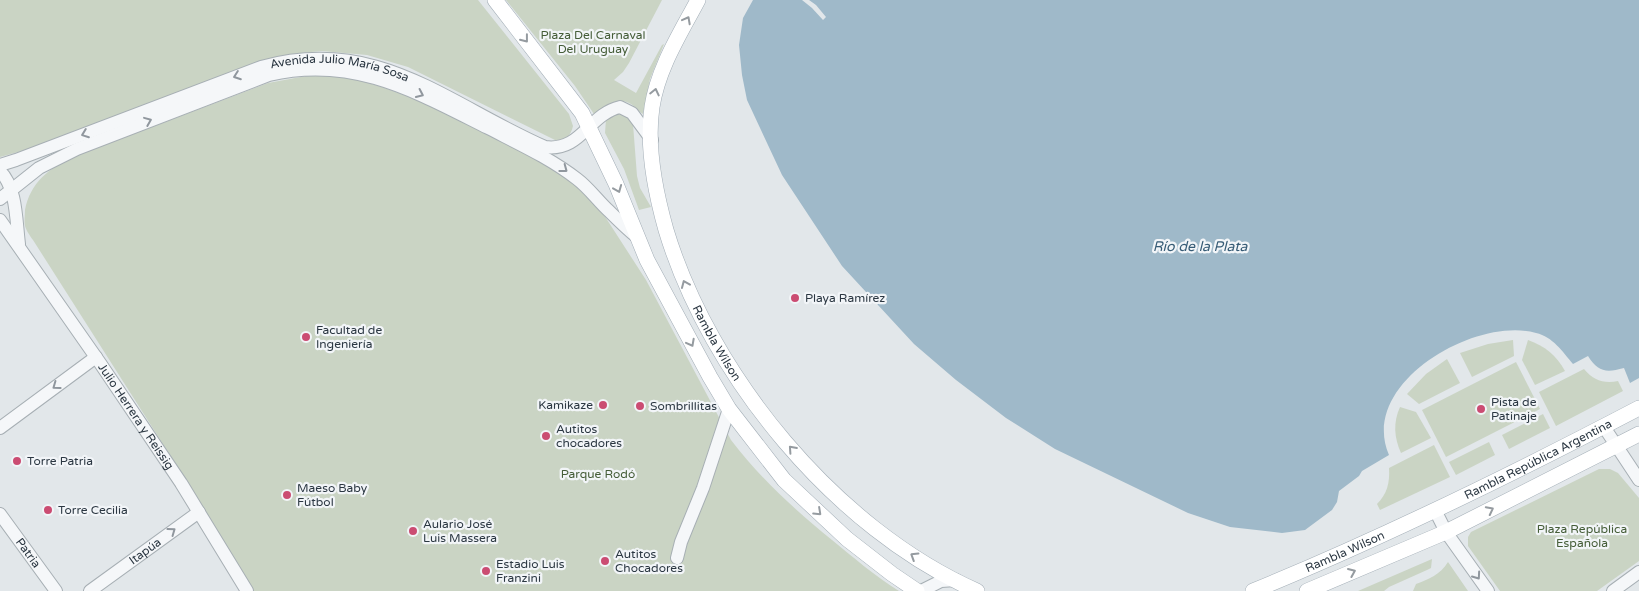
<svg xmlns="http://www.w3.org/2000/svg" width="1639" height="591" viewBox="0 0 1639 591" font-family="'Varela Round',sans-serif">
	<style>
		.green { fill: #cad4c4 }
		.water { fill: #9fb9c9 }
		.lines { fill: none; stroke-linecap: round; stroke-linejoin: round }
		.minor-casing { stroke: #a7afb4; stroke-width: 14 }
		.major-casing { stroke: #a2adb6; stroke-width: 16 }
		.minor { stroke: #f5f7f9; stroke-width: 12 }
		.major { stroke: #fff; stroke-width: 15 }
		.oneway { stroke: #959ba0 }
		.oneway2 { stroke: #90979e }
		.poi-dot { fill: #cb4c72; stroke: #f2f5f8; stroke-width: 2 }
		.labels { text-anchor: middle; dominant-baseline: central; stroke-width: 4.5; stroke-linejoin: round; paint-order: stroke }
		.park-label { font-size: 12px; fill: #455d38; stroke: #f2f5f8 }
		.street-label { font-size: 12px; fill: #2b3742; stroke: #f2f5f8 }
		.poi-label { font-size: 12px; fill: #2b3742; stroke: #f2f5f8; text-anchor: start }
		.water-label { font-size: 14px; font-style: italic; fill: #365b75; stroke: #f2f5f8 }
	</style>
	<rect width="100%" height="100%" fill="#e2e7ea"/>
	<!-- green -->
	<g class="green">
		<path d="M 0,0 L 478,0 L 569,114 L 573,126 C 571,136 565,141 555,140 L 408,67 L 367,55 L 322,51 L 301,53 L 279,57 L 250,65 L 29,149 L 0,157 Z"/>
		<path d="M 506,0 L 662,0 L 629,63 L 623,72 L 614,80 L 636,93 L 662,45 L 664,44 L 650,79 L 643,114 C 639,112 636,107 631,104 C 617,95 606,108 594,114 L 575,86 Z"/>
		<path d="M 317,74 L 338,74 L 382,87 L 418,100 L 548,162 L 572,180 L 604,215 L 646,280 L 731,440 C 760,478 795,510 832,540 C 854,558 875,576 899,591 L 252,591 L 203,507 L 33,240 C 30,236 26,230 25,226 C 24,222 25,215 25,210 C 30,183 49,168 73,157 L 268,83 Z"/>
		<path d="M 618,112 L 625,113 L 633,124 L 637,176 L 640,188 L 651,207 L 639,210 L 624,169 L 605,133 L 606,119 Z"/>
		<path d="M 1513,340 L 1514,356 L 1472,377 L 1460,353 L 1488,344 Z"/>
		<path d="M 1528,340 C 1545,346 1556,355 1565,371 L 1535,385 L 1522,360 Z"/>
		<path d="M 1447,359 L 1460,383 L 1419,404 L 1407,394 L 1426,374 Z"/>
		<path d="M 1516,362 L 1540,409 L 1446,457 L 1422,410 Z"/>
		<path d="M 1584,369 C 1593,380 1604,384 1618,381 L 1623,391 L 1556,426 L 1539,392 Z"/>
		<path d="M 1400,407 L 1416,412 L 1431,438 L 1401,453 C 1394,438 1393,422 1400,407 Z"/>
		<path d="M 1543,414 L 1550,428 L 1509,449 L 1502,435 Z"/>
		<path d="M 1489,442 L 1495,455 L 1456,475 L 1449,462 Z"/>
		<path d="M 1434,445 L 1450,477 L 1380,510 L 1377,504 C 1387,494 1390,483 1389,468 Z"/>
		<path d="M 1599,469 L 1610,469 L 1618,473 L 1639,498 L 1639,561 L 1597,591 L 1500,591 L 1468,546 L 1468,537 L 1471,532 Z"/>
		<path d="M 1432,559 L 1431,568 L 1427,570 L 1389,587 L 1384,591 L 1358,591 Z"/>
		<path d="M 1448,562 L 1468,591 L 1413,591 L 1416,584 C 1429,579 1440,575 1448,562 Z"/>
	</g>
	<!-- water -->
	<path class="water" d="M 753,0 L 802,0 L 812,8 L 823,20 L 826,17 L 816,5 L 809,0 L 1639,0 L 1639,378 L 1630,383 L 1624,368 C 1606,373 1598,372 1588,356 L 1573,364 C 1562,351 1553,337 1536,333 C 1475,316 1358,384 1389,455 L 1362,471 L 1359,476 L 1339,491 L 1337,502 L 1332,510 L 1305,530 L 1282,533 L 1230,527 L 1188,513 L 1055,449 L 1006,418 L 956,380 L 914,344 L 842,266 L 782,175 L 747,100 L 742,75 L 739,45 L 743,18 Z"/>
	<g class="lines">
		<defs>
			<g id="minor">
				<path id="s1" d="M 0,165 L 16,160 L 261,67 C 378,35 445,103 545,147 C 581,152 589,114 620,107 L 632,113 L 652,140"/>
				<path d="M 0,171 C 17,188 16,221 19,244"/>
				<path d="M 0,199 L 39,168 L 77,149 L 269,75 C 353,55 416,92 488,128 C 519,144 550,158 577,179 C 589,188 598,201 609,211 C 618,220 627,229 637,237"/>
				<path id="s2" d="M 0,220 L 100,363 L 181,483 L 247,591"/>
				<path d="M 1604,427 L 1639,480"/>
				<path d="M 0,428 L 96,357"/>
				<path d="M 1435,510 L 1446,532 L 1488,591"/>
				<path id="s3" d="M 0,514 L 56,591"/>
				<path d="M 677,558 L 681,542 L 703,488 L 729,409"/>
				<path id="s4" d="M 90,591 L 199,512"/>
				<path d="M 921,591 L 941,581 L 956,580"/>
				<path d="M 1613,591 L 1639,572"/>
			</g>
			<g id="major">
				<path d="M 495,0 L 582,113 L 616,184 L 647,260 L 710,377 L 729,409 L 784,480 L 847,539 L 892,574 L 917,591"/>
				<path id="s5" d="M 698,0 C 680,34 658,68 652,107 C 646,147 655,191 666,230 C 710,376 836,529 977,591"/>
				<path id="s6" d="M 1253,591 C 1385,537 1513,474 1639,408"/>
				<path d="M 1307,591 L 1446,532 L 1639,434"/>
			</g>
		</defs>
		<!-- minor casing -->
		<use href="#minor" class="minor-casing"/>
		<!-- major casing -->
		<use href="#major" class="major-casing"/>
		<!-- minor -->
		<use href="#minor" class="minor"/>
		<!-- major -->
		<use href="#major" class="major"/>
	</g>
	<!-- one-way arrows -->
	<defs><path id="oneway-chevron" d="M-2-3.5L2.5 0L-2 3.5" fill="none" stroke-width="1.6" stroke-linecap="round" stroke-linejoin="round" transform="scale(1.25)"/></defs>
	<g class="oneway">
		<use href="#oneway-chevron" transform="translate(687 20) rotate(-62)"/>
		<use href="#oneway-chevron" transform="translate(525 39) rotate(52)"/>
		<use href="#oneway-chevron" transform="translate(655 92) rotate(-77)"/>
		<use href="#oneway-chevron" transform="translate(618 189) rotate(68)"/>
		<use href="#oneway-chevron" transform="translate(685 284) rotate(-113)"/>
		<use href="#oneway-chevron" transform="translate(691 343) rotate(62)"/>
		<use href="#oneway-chevron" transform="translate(792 449) rotate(-132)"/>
		<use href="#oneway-chevron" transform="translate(1490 510) rotate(-27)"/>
		<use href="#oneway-chevron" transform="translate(818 512) rotate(43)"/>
		<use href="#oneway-chevron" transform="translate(914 556) rotate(-148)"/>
		<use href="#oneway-chevron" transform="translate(1352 572) rotate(-23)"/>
	</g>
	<g class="oneway2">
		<use href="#oneway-chevron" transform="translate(237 76) rotate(160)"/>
		<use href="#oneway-chevron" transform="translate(420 94) rotate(25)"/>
		<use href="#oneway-chevron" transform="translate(148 121) rotate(-22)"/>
		<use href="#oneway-chevron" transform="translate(85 134) rotate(159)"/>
		<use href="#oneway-chevron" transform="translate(564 169) rotate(37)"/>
		<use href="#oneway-chevron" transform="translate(56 386) rotate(144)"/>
		<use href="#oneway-chevron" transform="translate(172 531) rotate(-36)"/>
		<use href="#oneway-chevron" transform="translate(1477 576) rotate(55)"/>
	</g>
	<!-- markers -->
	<g class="poi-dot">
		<circle cx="795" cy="298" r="5"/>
		<circle cx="306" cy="337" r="5"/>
		<circle cx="603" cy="405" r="5"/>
		<circle cx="640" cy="406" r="5"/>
		<circle cx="1481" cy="409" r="5"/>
		<circle cx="546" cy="436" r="5"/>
		<circle cx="17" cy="461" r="5"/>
		<circle cx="287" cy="495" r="5"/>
		<circle cx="48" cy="510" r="5"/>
		<circle cx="413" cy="531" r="5"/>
		<circle cx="605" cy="561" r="5"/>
		<circle cx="486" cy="571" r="5"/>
	</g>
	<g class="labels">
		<!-- park labels -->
		<g class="park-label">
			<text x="593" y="35">Plaza Del Carnaval<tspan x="593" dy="14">Del Uruguay</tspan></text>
			<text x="598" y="474">Parque Rodó</text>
			<text x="1582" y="529">Plaza República<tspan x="1582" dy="14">Española</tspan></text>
		</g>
		<!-- street labels -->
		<g class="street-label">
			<text stroke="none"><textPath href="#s1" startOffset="359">Avenida Julio María Sosa</textPath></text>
			<text stroke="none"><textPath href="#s5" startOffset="366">Rambla Wilson</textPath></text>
			<text stroke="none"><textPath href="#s2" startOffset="239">Julio Herrera y Reissig</textPath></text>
			<text stroke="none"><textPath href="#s6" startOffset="314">Rambla República Argentina</textPath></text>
			<text stroke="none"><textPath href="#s4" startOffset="68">Itapúa</textPath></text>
			<text stroke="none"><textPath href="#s6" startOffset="100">Rambla Wilson</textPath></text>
			<text stroke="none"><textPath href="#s3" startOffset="48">Patria</textPath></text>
		</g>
		<!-- poi labels -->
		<g class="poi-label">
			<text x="805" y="298">Playa Ramírez</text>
			<text x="316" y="330">Facultad de<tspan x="316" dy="14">Ingeniería</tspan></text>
			<text x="1491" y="402">Pista de<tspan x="1491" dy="14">Patinaje</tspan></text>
			<text x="593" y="405" text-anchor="end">Kamikaze</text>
			<text x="650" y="406">Sombrillitas</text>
			<text x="556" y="429">Autitos<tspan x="556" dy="14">chocadores</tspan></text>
			<text x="27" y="461">Torre Patria</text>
			<text x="297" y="488">Maeso Baby<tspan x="297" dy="14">Fútbol</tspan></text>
			<text x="58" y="510">Torre Cecilia</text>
			<text x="423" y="524">Aulario José<tspan x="423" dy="14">Luis Massera</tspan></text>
			<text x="615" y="554">Autitos<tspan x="615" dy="14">Chocadores</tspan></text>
			<text x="496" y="564">Estadio Luis<tspan x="496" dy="14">Franzini</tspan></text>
		</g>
		<!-- water labels -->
		<g class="water-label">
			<text x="1200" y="246">Río de la Plata</text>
		</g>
	</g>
</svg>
